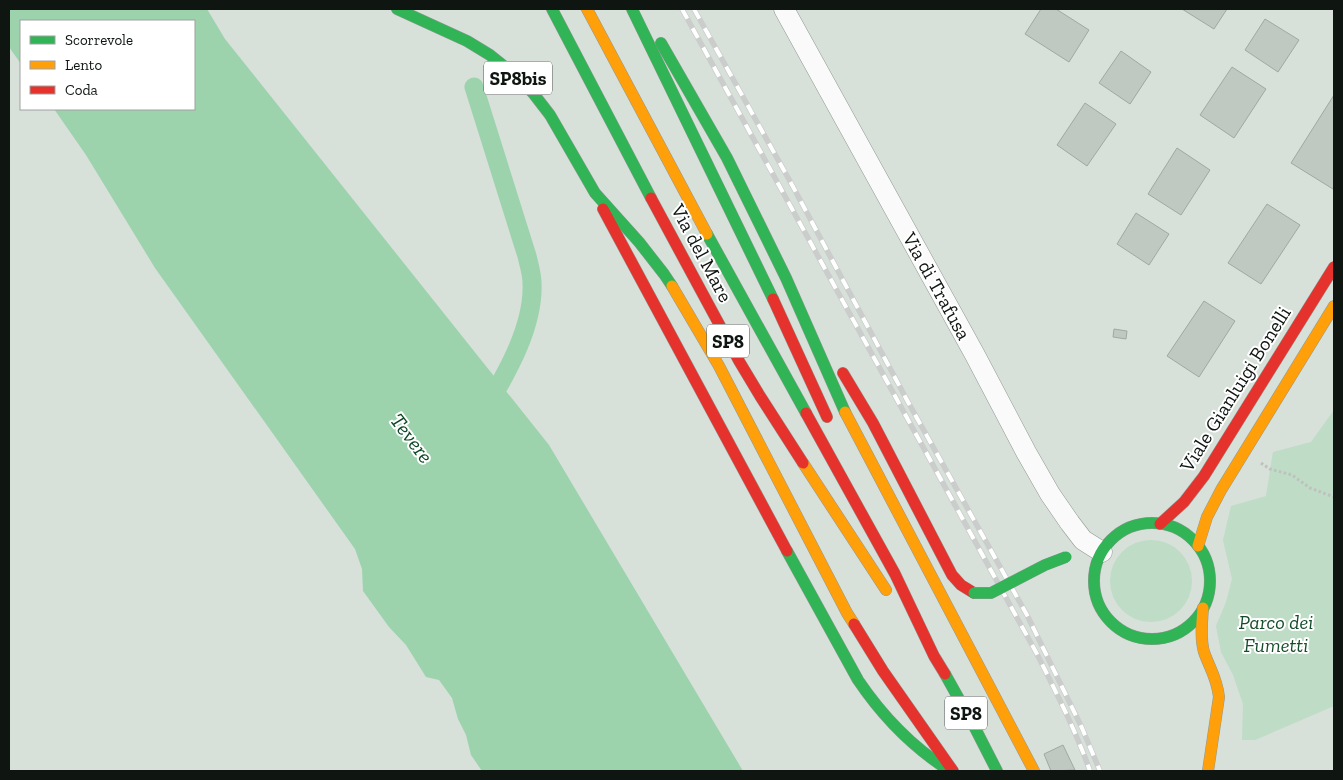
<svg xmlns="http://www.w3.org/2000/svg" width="1343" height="780" viewBox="0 0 1343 780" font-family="'Zilla Slab',serif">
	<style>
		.green { fill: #bedcc6 }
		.water { fill: #9cd3ac }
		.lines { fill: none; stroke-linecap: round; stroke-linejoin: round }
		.canal { stroke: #9cd3ac; stroke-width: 19 }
		.building { fill: #c0c8c2; stroke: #a1a8a3 }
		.street-casing { stroke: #929994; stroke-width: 21 }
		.fast-casing { stroke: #929994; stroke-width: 12 }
		.slow-casing { stroke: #929994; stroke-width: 12 }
		.jam-casing { stroke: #929994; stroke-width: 12 }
		.path { stroke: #bfc1bf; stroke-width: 3; stroke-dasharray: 2.5 2.5; stroke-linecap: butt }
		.street { stroke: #f9faf9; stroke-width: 20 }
		.fast { stroke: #30b455; stroke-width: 11 }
		.slow { stroke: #ff9f0a; stroke-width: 11 }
		.jam { stroke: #e5322d; stroke-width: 11 }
		.rail-casing { stroke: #cacdcb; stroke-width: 5.5 }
		.rail { stroke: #fff; stroke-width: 4; stroke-dasharray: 11; stroke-linecap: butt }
		.fast-bridge-casing { stroke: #929994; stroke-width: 12; stroke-linecap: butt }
		.fast-bridge { stroke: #30b455; stroke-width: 11 }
		.labels { text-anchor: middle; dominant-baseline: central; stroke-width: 4; stroke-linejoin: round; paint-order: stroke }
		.shield { fill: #fff; stroke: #575b58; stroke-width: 1 }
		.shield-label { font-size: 19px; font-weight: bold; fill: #0f1511 }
		.street-label { font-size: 20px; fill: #0f1511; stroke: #fff }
		.park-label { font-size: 20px; font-style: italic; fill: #154d2b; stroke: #fff }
		.water-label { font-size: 21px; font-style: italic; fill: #0e4726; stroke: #fff }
	</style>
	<rect width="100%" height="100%" fill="#d7e0d9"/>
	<!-- green -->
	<g class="green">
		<path d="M 1334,410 L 1334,706 L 1255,740 L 1242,740 L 1243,704 L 1233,675 L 1221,652 L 1216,626 L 1226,602 L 1232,579 L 1223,540 L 1231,506 L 1266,496 L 1273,452 L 1311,442 Z"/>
		<circle cx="1151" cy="581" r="41"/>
	</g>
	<!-- water -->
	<path class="water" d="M 9,9 L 207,9 L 225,39 L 549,445 L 743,771 L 482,771 L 471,755 L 466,735 L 458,719 L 452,698 L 439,680 L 426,677 L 406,645 L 389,627 L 363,591 L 362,569 L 355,549 L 155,268 L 86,155 L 54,109 L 194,109 L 194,21 L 21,21 L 21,64 L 9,47 Z"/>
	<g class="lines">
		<!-- canal -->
		<path class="canal" d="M 474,87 L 527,256 C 529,265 532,274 532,283 C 534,325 508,371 487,406"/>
	</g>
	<!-- building -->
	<g class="building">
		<path d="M 1041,9 L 1056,9 L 1089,30 L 1069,62 L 1025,34 Z"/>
		<path d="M 1182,9 L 1227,9 L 1214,29 Z"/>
		<path d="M 1265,19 L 1299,40 L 1278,72 L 1245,50 Z"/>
		<path d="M 1121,51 L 1151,72 L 1130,104 L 1099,83 Z"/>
		<path d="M 1232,67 L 1266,89 L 1234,138 L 1200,115 Z"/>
		<path d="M 1334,95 L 1334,187 L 1333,189 L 1291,163 Z"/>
		<path d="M 1085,103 L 1116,124 L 1087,166 L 1057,145 Z"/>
		<path d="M 1177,148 L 1210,170 L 1181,215 L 1148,194 Z"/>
		<path d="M 1267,204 L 1300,225 L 1261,284 L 1228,263 Z"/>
		<path d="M 1136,213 L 1169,234 L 1149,265 L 1117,244 Z"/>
		<path d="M 1204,301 L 1235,321 L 1199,377 L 1167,356 Z"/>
		<path d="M 1114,329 L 1127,331 L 1126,339 L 1113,337 Z"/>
		<path d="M 1063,745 L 1075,770 L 1051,771 L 1044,754 Z"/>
	</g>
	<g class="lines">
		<defs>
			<path id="street" d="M 784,9 L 975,355 L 1026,452 L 1050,494 L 1070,523 L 1083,540 L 1102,552"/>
			<g id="fast">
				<path d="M 397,9 L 467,41 L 490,55 L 510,71 L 533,93 L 550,115 L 595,193 L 639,242 L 664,274 L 672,286"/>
				<path d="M 552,9 L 651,198"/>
				<path d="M 632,9 L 773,299"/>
				<path d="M 661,43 L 727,158 L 786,278 L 845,412"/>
				<path d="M 707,234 L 806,413"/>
				<circle cx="1152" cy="581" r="58"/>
				<path d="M 787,551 L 858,680 C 883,717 912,747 950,771"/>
				<path d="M 945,674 L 974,726 L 997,771"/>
			</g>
			<g id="slow">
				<path d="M 587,9 L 707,234"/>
				<path d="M 672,286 L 719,366 L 847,613 L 854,624"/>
				<path d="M 845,412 L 1034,771"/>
				<path d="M 803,463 L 886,590"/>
				<path d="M 1198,546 L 1207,517 L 1221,490 L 1334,306"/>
				<path d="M 1203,608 C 1202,622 1200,638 1204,652 C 1210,669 1217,678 1219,697 L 1208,771"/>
			</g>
			<g id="jam">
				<path d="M 651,198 L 739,361 L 760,396 L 803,463"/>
				<path d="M 603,209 L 787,551"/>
				<path d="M 773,299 L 827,417"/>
				<path d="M 843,373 L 873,423 L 952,575 L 961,585 L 974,593"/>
				<path d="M 806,413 L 895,574 L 934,656 L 945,674"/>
				<path d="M 1160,524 L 1184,502 L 1204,476 L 1334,267"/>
				<path d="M 854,624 L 883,671 L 953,771"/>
			</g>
		</defs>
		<!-- street casing -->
		<use href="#street" class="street-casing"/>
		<!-- fast casing -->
		<use href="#fast" class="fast-casing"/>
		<!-- slow casing -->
		<use href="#slow" class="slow-casing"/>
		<!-- jam casing -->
		<use href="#jam" class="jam-casing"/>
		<!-- path -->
		<path class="path" d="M 1261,463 L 1270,469 L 1292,475 L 1310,488 L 1334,497"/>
		<!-- street -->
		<use href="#street" class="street"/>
		<!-- fast -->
		<use href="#fast" class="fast"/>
		<!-- slow -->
		<use href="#slow" class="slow"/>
		<!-- jam -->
		<use href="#jam" class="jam"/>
		<defs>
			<g id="rail">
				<path d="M 682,9 L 1037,654 C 1056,692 1076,731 1090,771"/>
				<path d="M 694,9 L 791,183 L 908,402 L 1027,615 L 1082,728 L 1100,771"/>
			</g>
		</defs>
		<!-- rail casing -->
		<use href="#rail" class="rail-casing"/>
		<!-- rail -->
		<use href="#rail" class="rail"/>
		<defs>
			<path id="fast-bridge" d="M 974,593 L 991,593 L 1045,565 L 1066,557"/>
		</defs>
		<!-- fast-bridge casing -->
		<use href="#fast-bridge" class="fast-bridge-casing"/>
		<!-- fast-bridge -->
		<use href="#fast-bridge" class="fast-bridge"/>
	</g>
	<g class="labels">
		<!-- shield labels -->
		<g class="shield">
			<rect x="484" y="61.5" width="68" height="33" rx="4"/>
			<rect x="707" y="324.5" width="42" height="33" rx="4"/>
			<rect x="945" y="696.5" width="42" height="33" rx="4"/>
		</g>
		<g class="shield-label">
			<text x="518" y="78">SP8bis</text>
			<text x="728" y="341">SP8</text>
			<text x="966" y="713">SP8</text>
		</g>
		<!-- street labels -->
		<g class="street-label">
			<text transform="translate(702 253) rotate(62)">Via del Mare</text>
			<text transform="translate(937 286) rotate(61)">Via di Trafusa</text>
			<text transform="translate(1235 389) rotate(-58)">Viale Gianluigi Bonelli</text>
		</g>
		<!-- park labels -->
		<g class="park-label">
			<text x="1276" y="622">Parco dei<tspan x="1276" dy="23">Fumetti</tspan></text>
		</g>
		<!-- water labels -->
		<g class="water-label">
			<text transform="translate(412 438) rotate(53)">Tevere</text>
		</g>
	</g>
	<!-- border -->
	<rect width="1343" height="780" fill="none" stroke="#0f1511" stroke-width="20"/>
	<!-- legend -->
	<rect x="20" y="20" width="175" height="90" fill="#ffffff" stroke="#9fa1a0"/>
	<rect x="30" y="36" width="25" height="8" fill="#30b455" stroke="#9fa1a0"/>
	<text x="65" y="45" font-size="15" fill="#0f1511">Scorrevole</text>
	<rect x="30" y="61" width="25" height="8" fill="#ff9f0a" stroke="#9fa1a0"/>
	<text x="65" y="70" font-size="15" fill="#0f1511">Lento</text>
	<rect x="30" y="86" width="25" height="8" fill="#e5322d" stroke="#9fa1a0"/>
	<text x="65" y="95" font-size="15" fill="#0f1511">Coda</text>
</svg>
